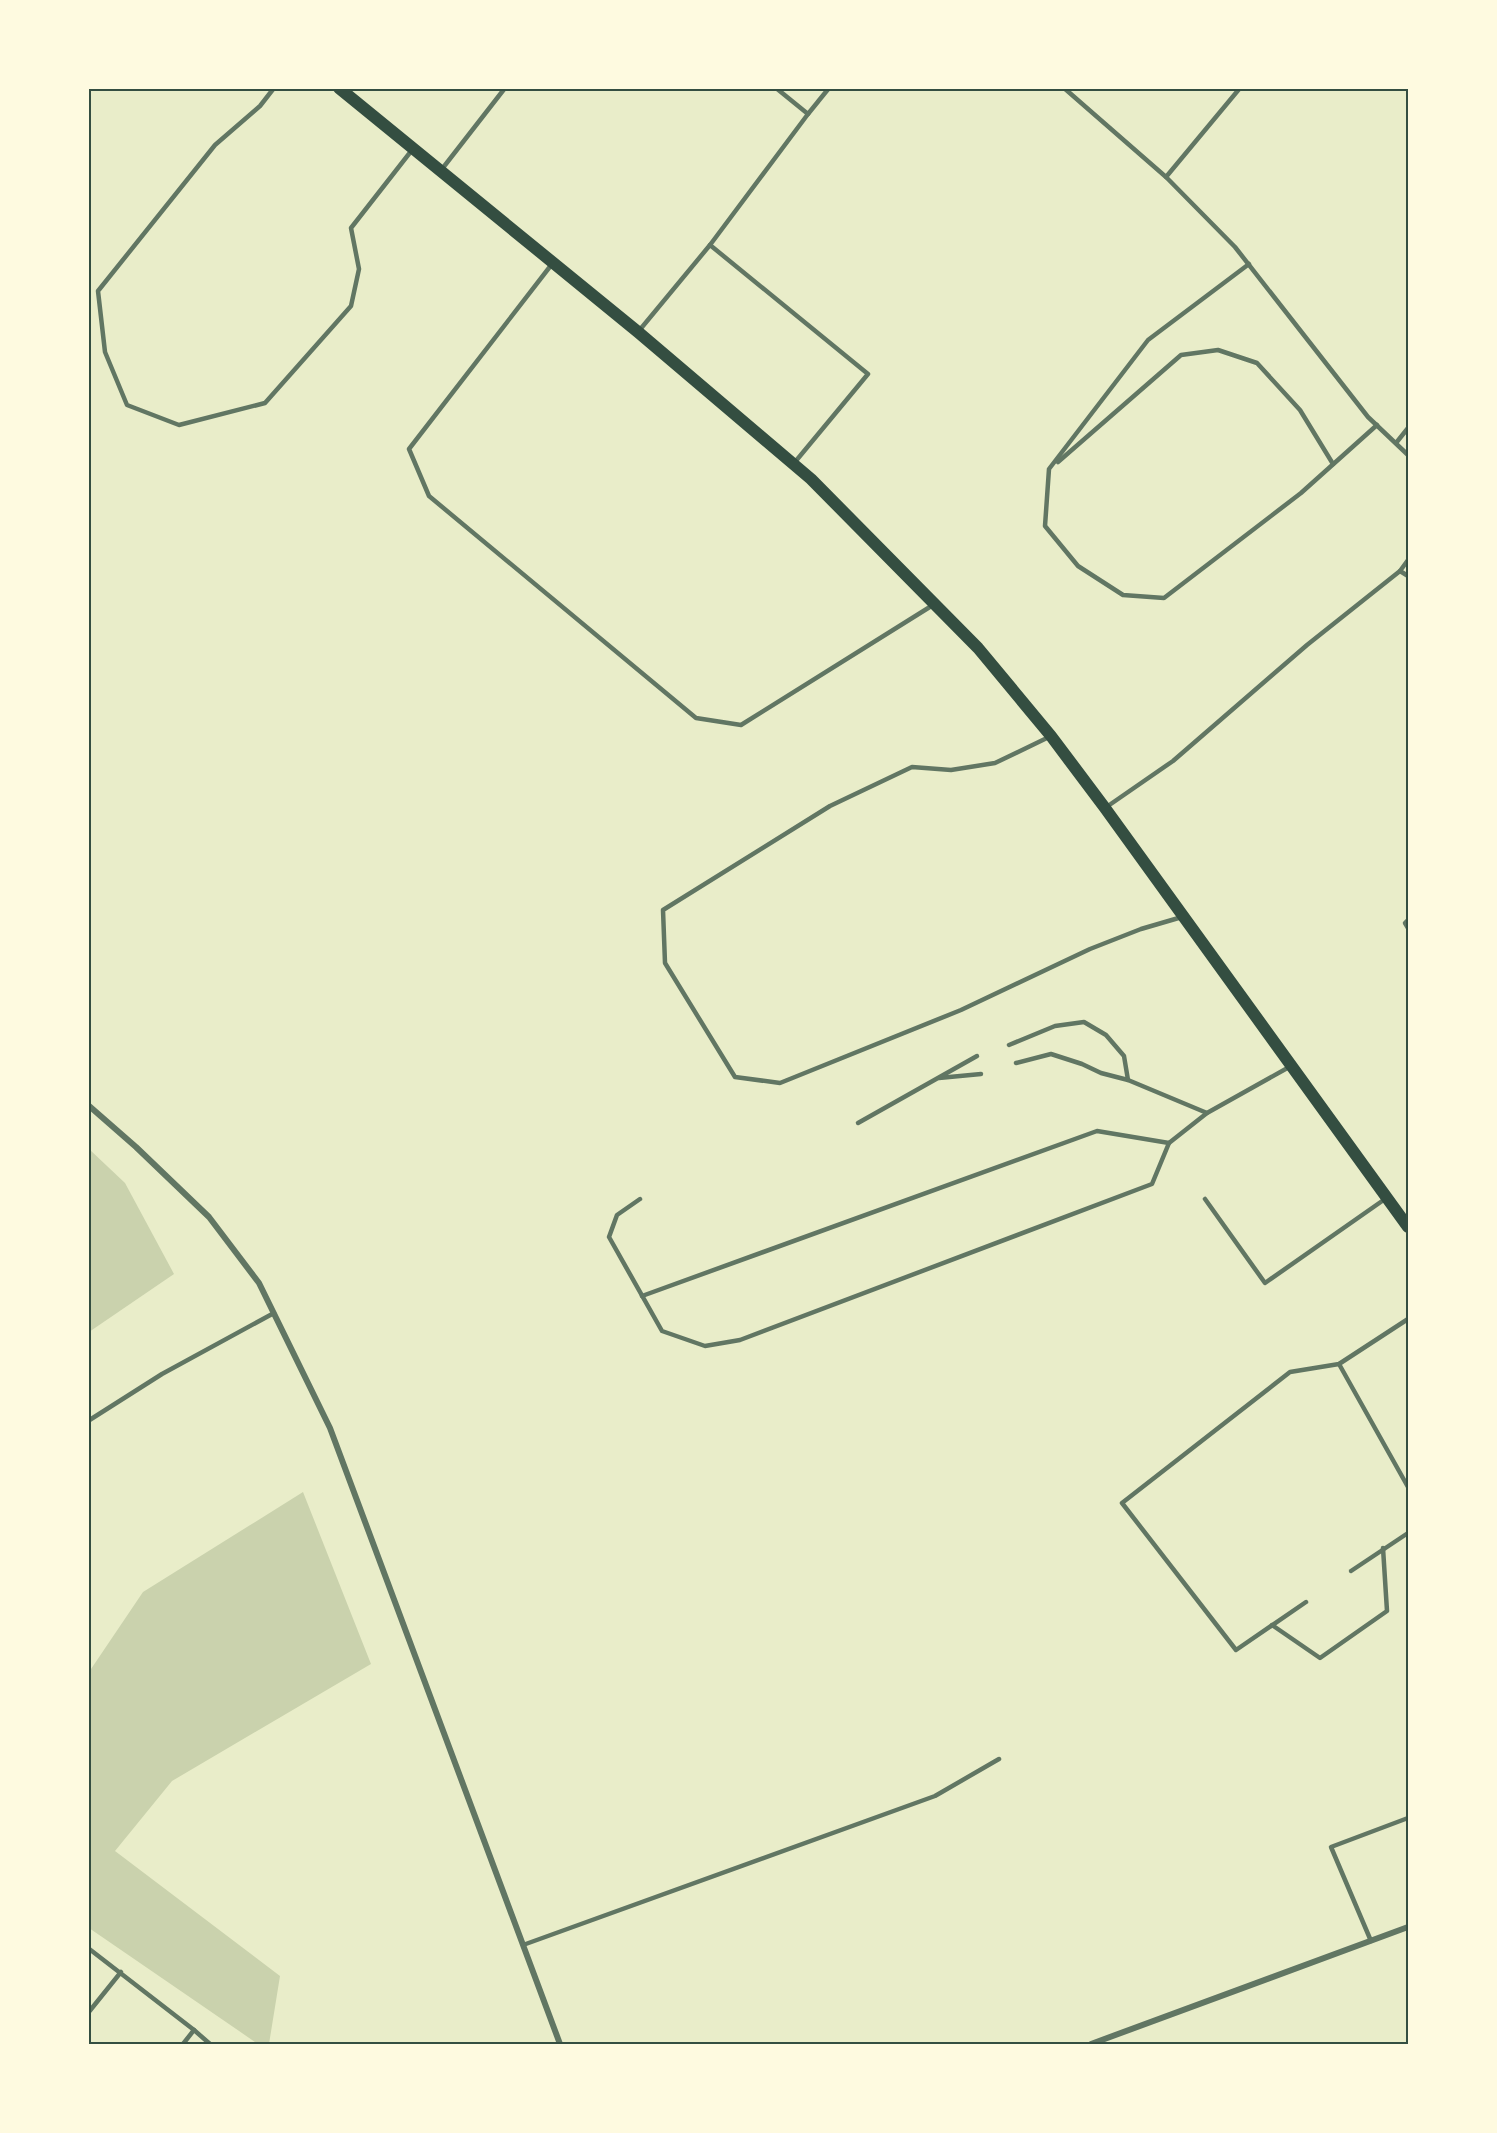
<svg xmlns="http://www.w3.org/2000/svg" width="1497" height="2133" viewBox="0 0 1497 2133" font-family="Quicksand,sans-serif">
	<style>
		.green { fill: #cad2ad }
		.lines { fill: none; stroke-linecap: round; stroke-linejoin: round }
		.service { stroke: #617663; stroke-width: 4.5 }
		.minor { stroke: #617663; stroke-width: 6 }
		.secondary { stroke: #344e41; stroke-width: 12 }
		.neatline { fill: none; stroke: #344e41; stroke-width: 2 }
	</style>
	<rect width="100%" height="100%" fill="#e9edc9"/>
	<!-- green -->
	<g class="green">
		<path d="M 89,1149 L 125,1183 L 174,1274 L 89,1332 Z"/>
		<path d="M 303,1492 L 371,1664 L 172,1781 L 115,1851 L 280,1976 L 269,2044 L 258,2044 L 89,1928 L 89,1672 L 143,1592 Z"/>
	</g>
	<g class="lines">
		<!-- service -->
		<g class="service">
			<path d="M 274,88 L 260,106 L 215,145 L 98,291 L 105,352 L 127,405 L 179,425 L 265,403 L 351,306 L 359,269 L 351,228 L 412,150"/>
			<path d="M 1064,88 L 1166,177"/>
			<path d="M 1240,88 L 1166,177 L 1235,247 L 1368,417 L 1408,455"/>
			<path d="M 808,114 L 829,88"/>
			<path d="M 442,169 L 505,88"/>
			<path d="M 710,245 L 868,374 L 795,462"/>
			<path d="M 552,264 L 409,449 L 429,496 L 696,718 L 741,725 L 933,605"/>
			<path d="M 1249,264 L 1148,340 L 1049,469 L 1045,526 L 1078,566 L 1123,595 L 1164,598 L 1301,493 L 1377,425"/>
			<path d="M 638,332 L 710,245 L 808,114 L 776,88"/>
			<path d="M 1396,443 L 1408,428"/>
			<path d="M 1058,462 L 1181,355 L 1218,350 L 1257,363 L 1300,410 L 1333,464"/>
			<path d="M 1400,571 L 1408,576"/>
			<path d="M 1049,737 L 995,763 L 951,770 L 912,767 L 830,806 L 663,910 L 665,963 L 735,1077 L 780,1083 L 961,1010 L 1090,949 L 1141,929 L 1182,917"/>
			<path d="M 1105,808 L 1173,761 L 1307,645 L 1400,571 L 1408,560"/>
			<path d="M 1408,920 L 1405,923 L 1408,928"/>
			<path d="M 1009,1045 L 1055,1026 L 1084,1022 L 1106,1035 L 1124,1056 L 1128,1080 L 1207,1113"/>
			<path d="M 1016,1063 L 1051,1054 L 1082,1064 L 1101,1073 L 1128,1080"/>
			<path d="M 939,1078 L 981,1074"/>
			<path d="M 858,1123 L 977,1056"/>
			<path d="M 640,1199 L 617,1215 L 609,1237 L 662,1331 L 705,1346 L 740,1340 L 1152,1184 L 1169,1143"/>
			<path d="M 1205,1199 L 1265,1283 L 1385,1199"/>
			<path d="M 642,1296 L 1097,1131 L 1169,1143 L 1207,1113 L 1291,1066"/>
			<path d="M 1339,1364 L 1408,1487"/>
			<path d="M 88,1421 L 162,1374 L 274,1313"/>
			<path d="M 1351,1571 L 1408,1533"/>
			<path d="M 1306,1602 L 1236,1650 L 1122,1503 L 1290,1372 L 1339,1364 L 1408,1319"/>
			<path d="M 1272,1625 L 1320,1658 L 1387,1611 L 1383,1548"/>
			<path d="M 1371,1941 L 1331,1847 L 1408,1818"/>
			<path d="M 523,1945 L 935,1796 L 999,1759"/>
			<path d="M 88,1948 L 194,2030 L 210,2044"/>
			<path d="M 88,2013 L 121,1972"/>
			<path d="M 183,2044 L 194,2030"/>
		</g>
		<!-- minor -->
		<g class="minor">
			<path d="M 88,1105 L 136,1147 L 209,1217 L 259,1283 L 330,1428 L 560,2044"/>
			<path d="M 1091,2044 L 1408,1927"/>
		</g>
		<!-- secondary -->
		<path class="secondary" d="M 339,88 L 638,332 L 811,479 L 978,648 L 1051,736 L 1105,808 L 1408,1227"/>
	</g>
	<!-- border -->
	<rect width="1497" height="2133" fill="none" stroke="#fefae0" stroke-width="180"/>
	<rect x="90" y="90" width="1317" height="1953" class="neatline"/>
</svg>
